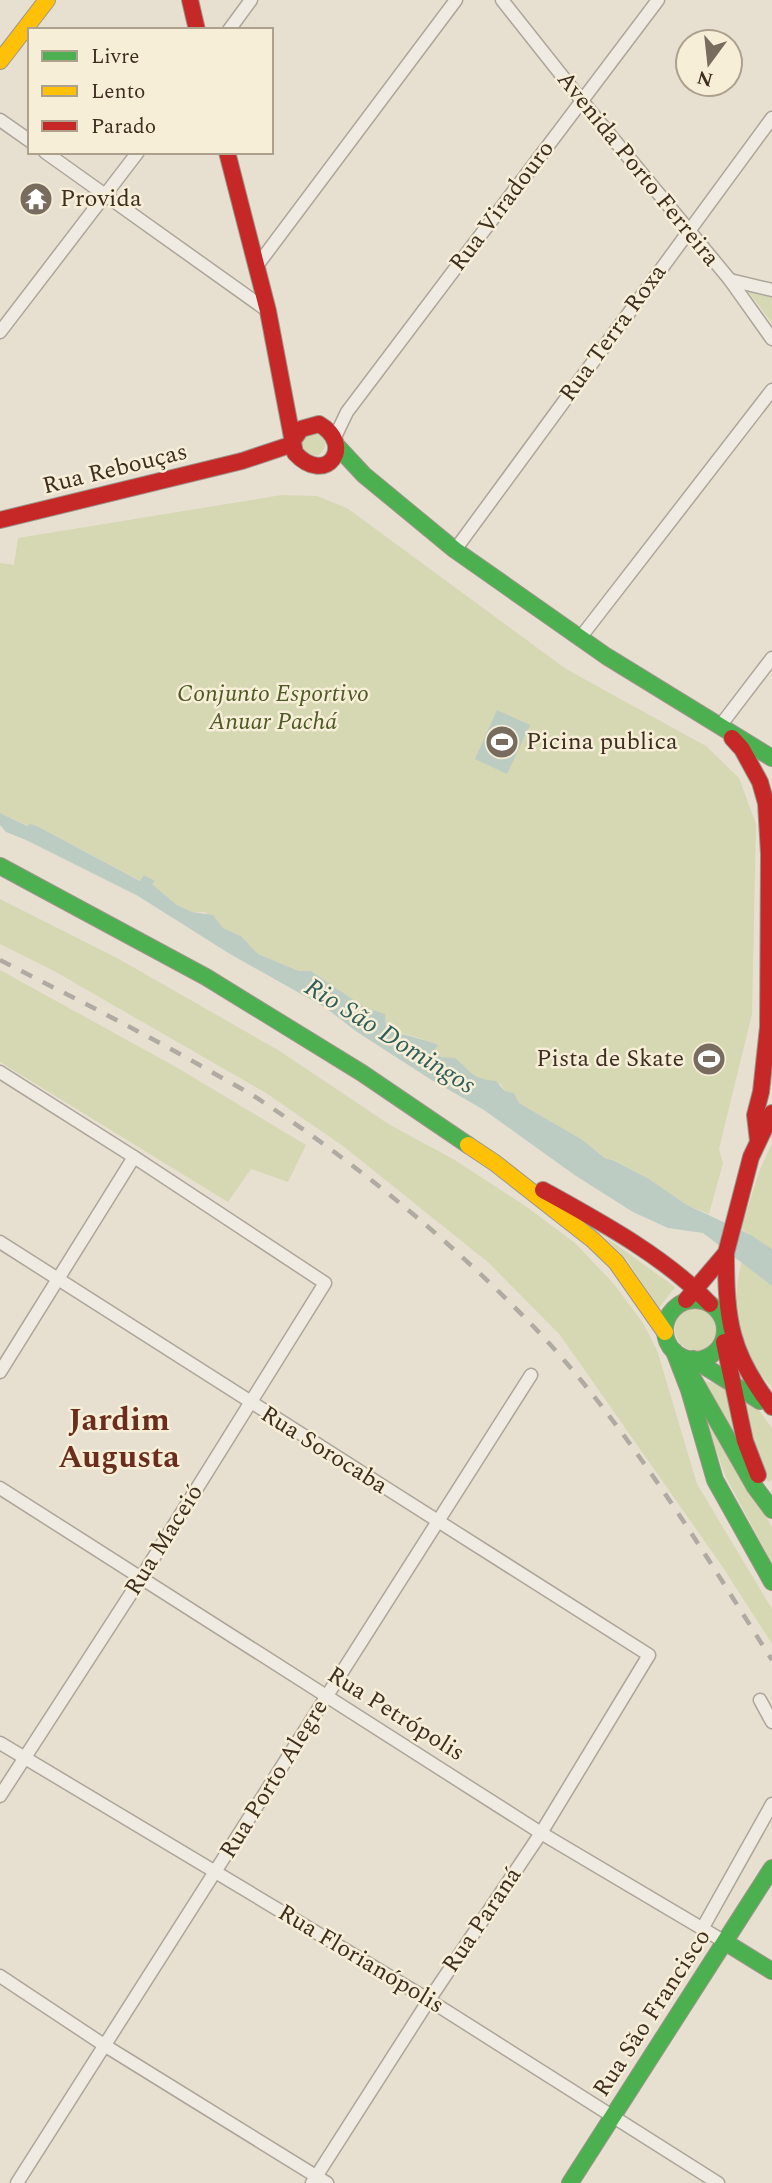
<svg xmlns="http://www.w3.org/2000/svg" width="772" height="2183" viewBox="0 0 772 2183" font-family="Spectral,serif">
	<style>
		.green { fill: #d6d7b3 }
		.water { fill: #bcccc2 }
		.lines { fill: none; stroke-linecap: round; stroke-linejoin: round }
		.street-casing { stroke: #ada599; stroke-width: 15 }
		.fast-casing { stroke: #9c958a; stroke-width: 18 }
		.slow-casing { stroke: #9c958a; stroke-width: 18 }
		.jam-casing { stroke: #9c958a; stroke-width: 18 }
		.street { stroke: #efebe3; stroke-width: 12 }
		.fast { stroke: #4caf50; stroke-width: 16 }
		.slow { stroke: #ffc107; stroke-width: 16 }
		.jam { stroke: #c62828; stroke-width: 16 }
		.rail { stroke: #afaaa2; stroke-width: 4.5; stroke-dasharray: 12 12; stroke-linecap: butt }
		.labels { text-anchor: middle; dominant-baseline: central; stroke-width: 5; stroke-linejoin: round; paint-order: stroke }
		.street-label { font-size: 24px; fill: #3d2e20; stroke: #f7eed8 }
		.poi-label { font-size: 24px; fill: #3d2e20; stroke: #f7eed8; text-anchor: start }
		.park-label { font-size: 24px; font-style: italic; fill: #4d5a26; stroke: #f7eed8 }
		.water-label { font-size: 26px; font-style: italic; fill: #2f5d5a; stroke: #f7eed8 }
		.district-label { font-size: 32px; font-weight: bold; fill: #6b2e1e; stroke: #f7eed8 }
	</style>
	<rect width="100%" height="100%" fill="#e7e0d1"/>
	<!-- green -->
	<g class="green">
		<path d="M 745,287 L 772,294 L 772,323 Z"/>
		<circle cx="313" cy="444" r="12"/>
		<path d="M 282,495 L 317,496 L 347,508 L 566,669 L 706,746 L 739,778 L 756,824 L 752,1014 L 719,1149 L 723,1163 L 709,1214 L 687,1205 L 649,1179 L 616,1161 L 605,1158 L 581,1139 L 519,1103 L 514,1093 L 505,1091 L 501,1084 C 487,1081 467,1077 461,1063 L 440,1057 L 434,1049 L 437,1045 C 421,1036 403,1036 386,1027 L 385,1014 L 364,1007 L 311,971 L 299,971 L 258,954 L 241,936 L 223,928 L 205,912 L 192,912 L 177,905 L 152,884 L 154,881 L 145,875 L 141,881 L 37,826 L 30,824 L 28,826 L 0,813 L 0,563 L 14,565 L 18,538 Z"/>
		<path d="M 0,899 L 117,958 L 278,1050 L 390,1125 L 453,1159 L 524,1205 L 575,1243 L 613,1283 L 643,1323 L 657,1350 L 697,1484 L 772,1609 L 772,1644 L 722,1566 L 560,1335 L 489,1263 L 343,1146 L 266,1093 L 54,971 L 0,944 Z"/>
		<path d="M 0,970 L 176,1067 L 306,1145 L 288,1182 L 251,1169 L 228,1202 L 0,1062 Z"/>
		<path d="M 772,1143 L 772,1249 L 741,1229 L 759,1172 Z"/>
		<path d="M 604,1236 L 675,1287 L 659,1308 L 627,1260 Z"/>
		<path d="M 742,1261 L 772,1286 L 772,1387 C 760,1375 747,1359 741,1342 C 733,1318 735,1285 742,1261 Z"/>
		<circle cx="697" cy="1329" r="22"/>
		<path d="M 701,1381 L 726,1384 L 740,1446 Z"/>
		<path d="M 742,1395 L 755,1405 L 772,1428 L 772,1480 L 768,1482 L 753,1450 Z"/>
		<path d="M 711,1424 L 772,1527 L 772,1564 L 725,1475 L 707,1425 Z"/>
	</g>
	<!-- water -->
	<g class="water">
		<path d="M 497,710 L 530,725 L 507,774 L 475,759 Z"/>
		<path d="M 0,813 L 27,826 L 30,824 L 37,826 L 140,881 L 144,875 L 155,881 L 152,884 L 177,905 L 192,912 L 213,915 L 223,928 L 241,936 L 258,954 L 299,971 L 311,971 L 364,1007 L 385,1014 L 386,1027 C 403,1037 421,1037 438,1045 L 435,1049 L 440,1057 L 455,1058 C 472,1072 471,1079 496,1081 L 505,1091 L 514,1093 L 519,1103 L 581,1139 L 605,1158 L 615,1161 L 649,1179 L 687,1205 L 751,1235 L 772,1249 L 772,1286 L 703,1233 L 668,1228 L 633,1212 L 576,1176 L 484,1110 L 430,1079 L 357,1032 L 326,1008 L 230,954 L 138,896 L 26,840 L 6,832 L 0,825 Z"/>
	</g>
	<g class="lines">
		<defs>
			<g id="street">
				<path d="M 502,0 L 582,101 L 730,280 L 772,339"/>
				<path d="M 229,30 L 251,0"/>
				<path d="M 0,120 L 30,141"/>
				<path d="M 45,152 L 268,311"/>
				<path d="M 256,267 L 456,0"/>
				<path d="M 730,280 L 772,290"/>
				<path d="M 0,332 L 138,152"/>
				<path d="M 335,437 L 347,412 L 658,0"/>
				<path d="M 455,550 L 772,118"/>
				<path d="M 580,638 L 772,390"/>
				<path d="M 720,726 L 772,658"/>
				<path d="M 0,1072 L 134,1157 L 325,1283 L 141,1578 L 0,1796"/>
				<path d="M 0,1242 C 215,1381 433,1517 649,1655 L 541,1833 L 429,2000 L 312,2183"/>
				<path d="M 0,1372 L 134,1157"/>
				<path d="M 0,1488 L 541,1833 L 725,1942"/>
				<path d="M 760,1700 L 772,1722"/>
				<path d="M 0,1743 L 429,2000 L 718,2183"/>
				<path d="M 702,1929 L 772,1804"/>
				<path d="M 0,1976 L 104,2045 L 327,2183"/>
				<path d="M 17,2183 L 531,1375"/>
			</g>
			<g id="fast">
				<path d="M 337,446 L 364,475 L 455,550 L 606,656 L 772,758"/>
				<path d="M 0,866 L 206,977 L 362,1073 L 468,1145"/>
				<circle cx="695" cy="1330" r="30"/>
				<path d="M 674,1351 L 689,1390 L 715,1480 L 772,1582"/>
				<path d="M 693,1359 L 760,1401"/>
				<path d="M 691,1375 L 755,1487 L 772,1510"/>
				<path d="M 725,1942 L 772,1971"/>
				<path d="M 570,2183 L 772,1868"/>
			</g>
			<g id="slow">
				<path d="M 0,61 L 47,0"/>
				<path d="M 468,1145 L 495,1163 L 593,1240 L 616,1262 L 665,1332"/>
			</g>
			<g id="jam">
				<path d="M 190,0 L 197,30"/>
				<path d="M 227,152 L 268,311 L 295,453 C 326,487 356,445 319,424 L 301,429 L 294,439"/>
				<path d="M 0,520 L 242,461 L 293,444"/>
				<path d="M 732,738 L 742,749 L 760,782 L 766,803 L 769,854 L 768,1027 L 761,1092 L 755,1115 L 758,1141"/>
				<path d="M 543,1190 C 599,1221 666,1257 710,1304"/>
				<path d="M 726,1253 C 726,1320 730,1353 772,1407"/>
				<path d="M 686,1300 L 726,1253 L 751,1157 L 772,1113"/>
				<path d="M 724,1342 L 745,1441 L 758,1475"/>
			</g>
		</defs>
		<!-- street casing -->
		<use href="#street" class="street-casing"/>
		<!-- fast casing -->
		<use href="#fast" class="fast-casing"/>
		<!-- slow casing -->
		<use href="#slow" class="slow-casing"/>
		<!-- jam casing -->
		<use href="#jam" class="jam-casing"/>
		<!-- street -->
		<use href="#street" class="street"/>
		<!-- fast -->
		<use href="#fast" class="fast"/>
		<!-- slow -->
		<use href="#slow" class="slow"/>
		<!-- jam -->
		<use href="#jam" class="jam"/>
		<!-- rail -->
		<path class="rail" d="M 0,960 C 68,995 136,1029 203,1067 C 223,1079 244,1089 263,1102 C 361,1167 452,1242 533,1326 C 625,1422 701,1548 772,1660"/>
	</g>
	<!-- icons -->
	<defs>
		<symbol id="temple-disc" viewBox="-11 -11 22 22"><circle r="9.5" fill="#786c5e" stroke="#f7eed8"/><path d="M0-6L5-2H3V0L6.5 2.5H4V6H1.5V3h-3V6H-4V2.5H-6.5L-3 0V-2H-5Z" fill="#fff"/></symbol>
		<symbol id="stadium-disc" viewBox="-11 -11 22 22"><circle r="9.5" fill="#786c5e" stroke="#f7eed8"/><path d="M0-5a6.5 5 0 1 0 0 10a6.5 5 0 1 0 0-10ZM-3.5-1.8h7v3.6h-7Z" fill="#fff"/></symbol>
	</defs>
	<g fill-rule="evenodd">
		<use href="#temple-disc" x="17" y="180" width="38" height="38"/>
		<use href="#stadium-disc" x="483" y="723" width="38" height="38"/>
		<use href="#stadium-disc" x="690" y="1040" width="38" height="38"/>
	</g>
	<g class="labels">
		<!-- street labels -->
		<g class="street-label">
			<text transform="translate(638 169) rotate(51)">Avenida Porto Ferreira</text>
			<text transform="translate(502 206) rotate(-53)">Rua Viradouro</text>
			<text transform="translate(613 333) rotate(-54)">Rua Terra Roxa</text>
			<text transform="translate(115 469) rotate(-14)">Rua Rebouças</text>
			<text transform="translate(324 1450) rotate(32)">Rua Sorocaba</text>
			<text transform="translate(164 1540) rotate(-58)">Rua Maceió</text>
			<text transform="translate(396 1714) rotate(32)">Rua Petrópolis</text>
			<text transform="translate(274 1779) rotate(-58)">Rua Porto Alegre</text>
			<text transform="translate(482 1920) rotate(-56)">Rua Paraná</text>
			<text transform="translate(361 1959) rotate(31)">Rua Florianópolis</text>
			<text transform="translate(652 2013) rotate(-57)">Rua São Francisco</text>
		</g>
		<!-- poi labels -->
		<g class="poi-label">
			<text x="60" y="199">Provida</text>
			<text x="526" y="742">Picina publica</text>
			<text x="684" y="1059" text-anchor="end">Pista de Skate</text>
		</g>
		<!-- park labels -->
		<g class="park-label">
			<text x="273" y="694">Conjunto Esportivo<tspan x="273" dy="28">Anuar Pachá</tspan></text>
		</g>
		<!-- water labels -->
		<g class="water-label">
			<text transform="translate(390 1036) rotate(32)">Rio São Domingos</text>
		</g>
		<!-- district labels -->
		<g class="district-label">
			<text x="119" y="1420">Jardim<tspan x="119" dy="37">Augusta</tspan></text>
		</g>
	</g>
	<!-- legend -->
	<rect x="28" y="28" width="245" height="126" fill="#f7eed8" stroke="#ada18e" stroke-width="2"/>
	<rect x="42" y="51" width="35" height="10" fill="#4caf50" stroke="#ada18e" stroke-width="2"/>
	<text x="91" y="63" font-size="21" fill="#3d2e20">Livre</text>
	<rect x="42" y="86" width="35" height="10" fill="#ffc107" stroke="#ada18e" stroke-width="2"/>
	<text x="91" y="98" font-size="21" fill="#3d2e20">Lento</text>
	<rect x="42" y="121" width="35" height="10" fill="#c62828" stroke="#ada18e" stroke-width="2"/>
	<text x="91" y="133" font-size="21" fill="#3d2e20">Parado</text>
	<!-- north arrow -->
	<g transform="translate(709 63) rotate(195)"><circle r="33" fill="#f7eed8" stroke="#ada18e" stroke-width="2"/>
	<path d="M0-5L12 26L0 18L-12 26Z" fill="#786c5e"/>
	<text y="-10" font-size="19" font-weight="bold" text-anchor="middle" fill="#3d2e20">N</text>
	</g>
</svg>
